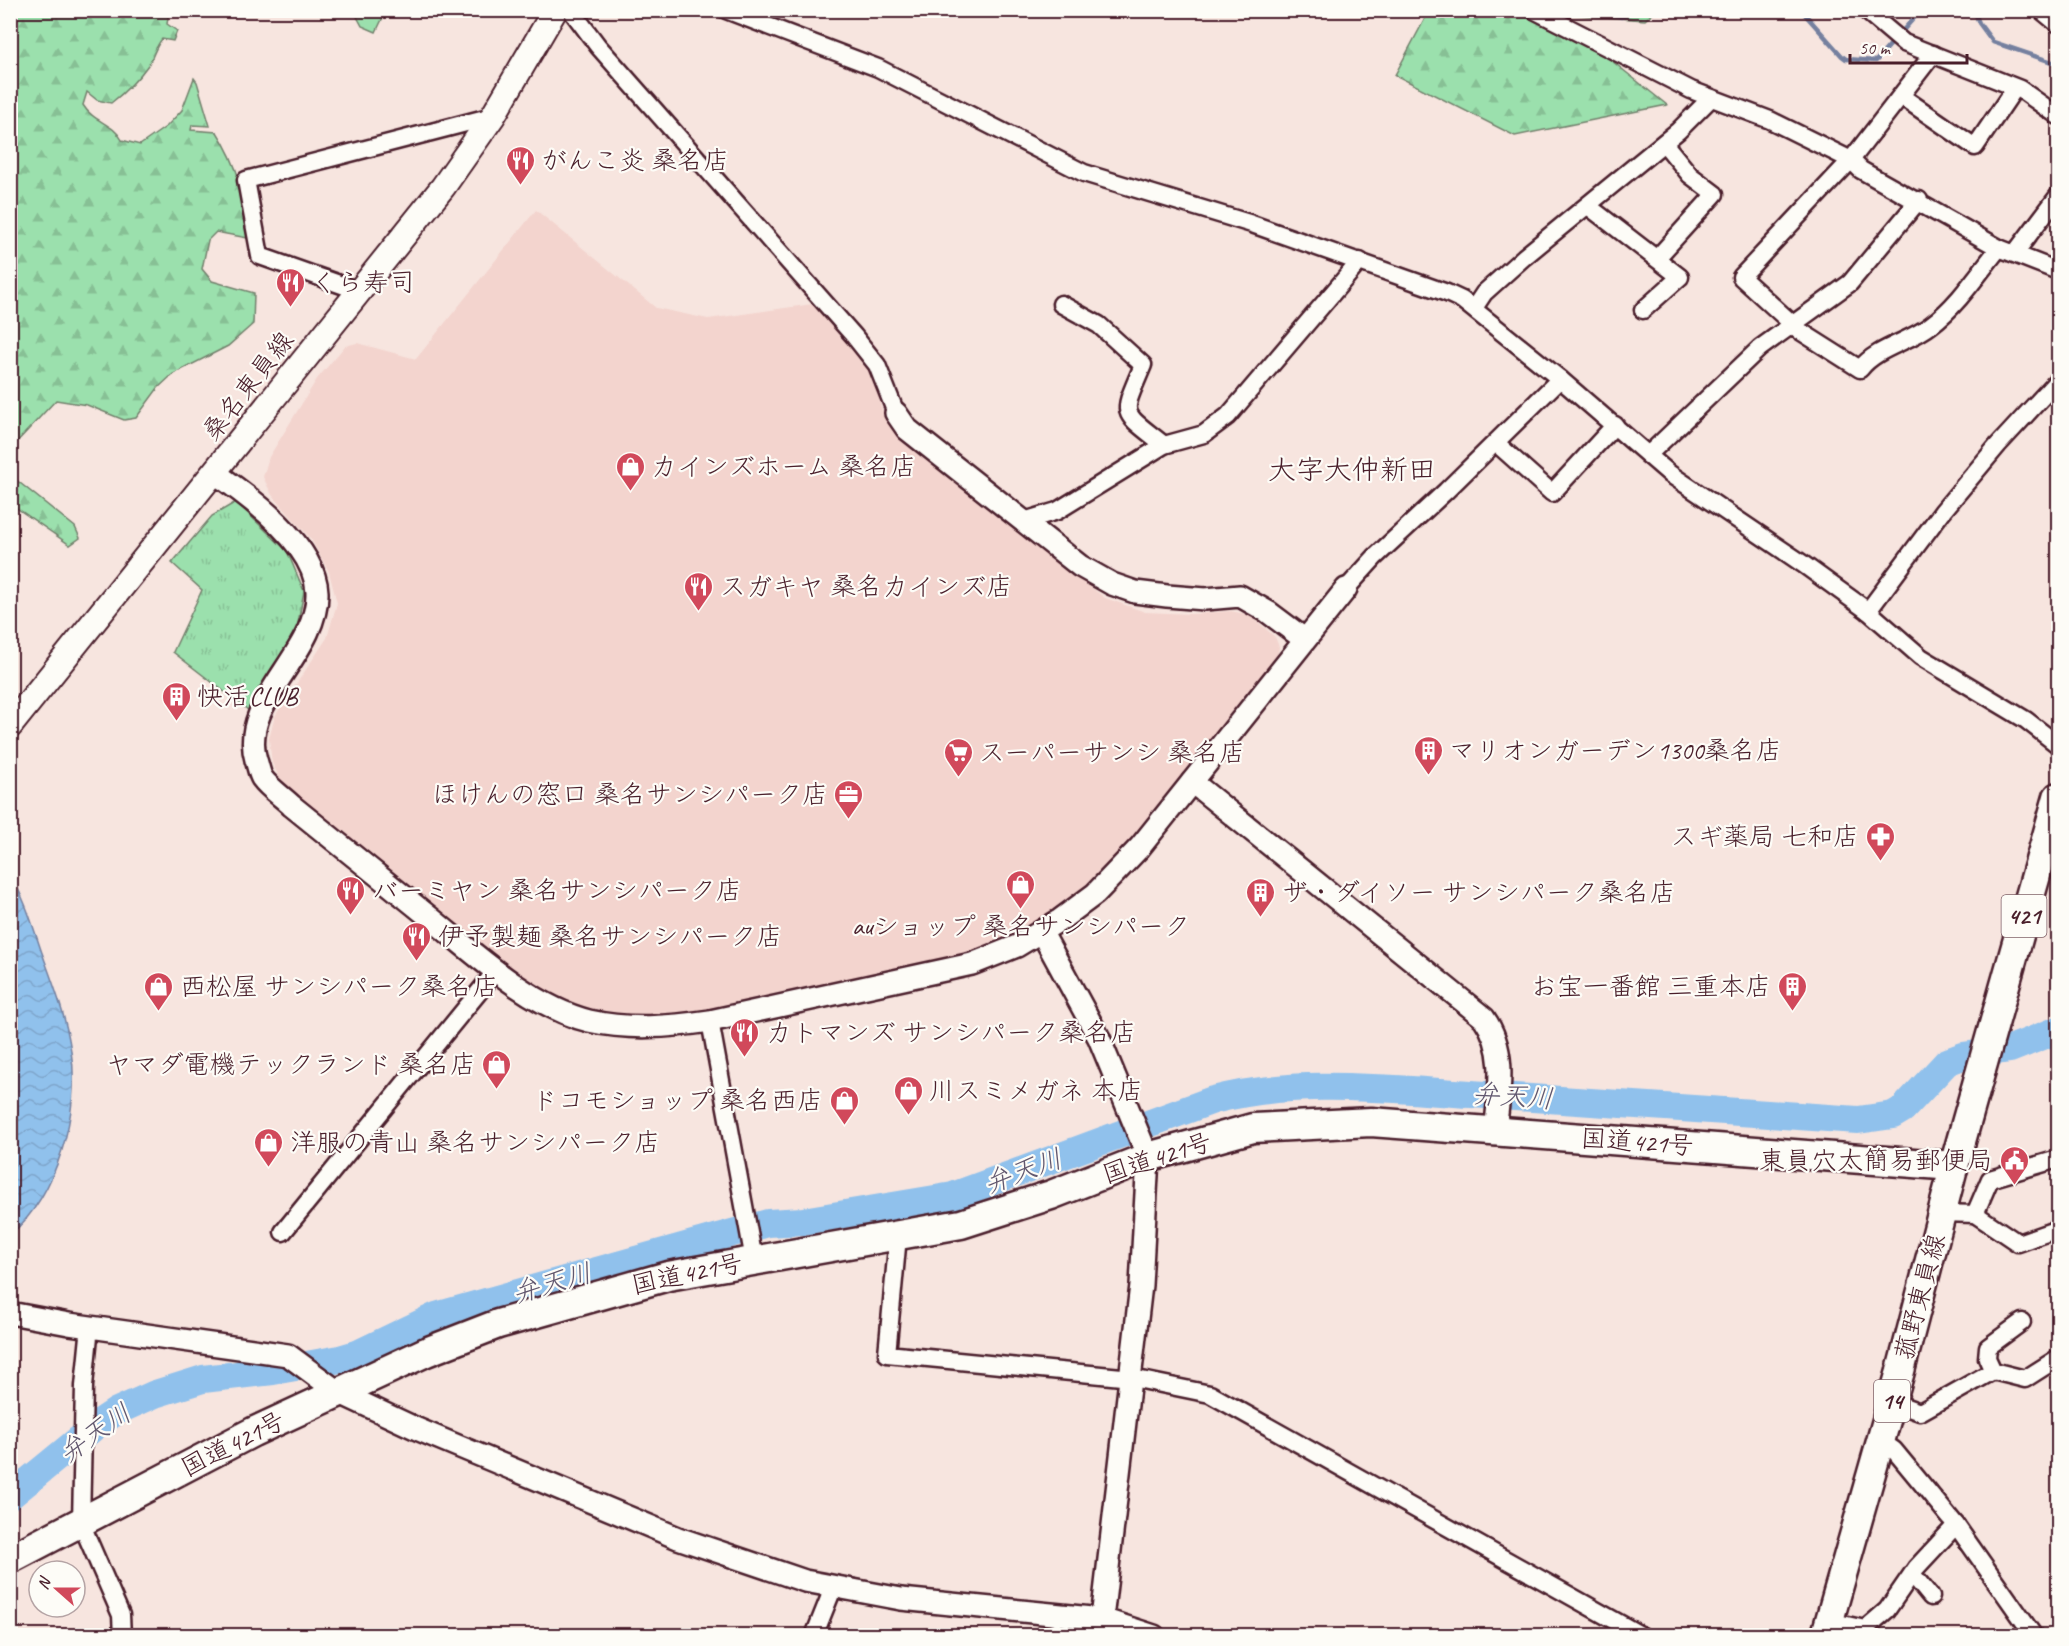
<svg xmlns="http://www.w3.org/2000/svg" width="2069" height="1646" viewBox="0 0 2069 1646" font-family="Caveat,'Klee One',sans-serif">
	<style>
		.built { fill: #f3d4ce }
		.grass { fill: url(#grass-tufts); stroke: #72806c; stroke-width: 1.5 }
		.forest { fill: url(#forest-firs); stroke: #72806c; stroke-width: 1.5 }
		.water { fill: url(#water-waves); stroke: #74809f; stroke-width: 1.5 }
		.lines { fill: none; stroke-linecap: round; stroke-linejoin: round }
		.stream { stroke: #74809f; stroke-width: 4.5 }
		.river { stroke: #90c1ec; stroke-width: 28 }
		.minor-casing { stroke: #4a1f2b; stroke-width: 21 }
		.tertiary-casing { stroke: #4a1f2b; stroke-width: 26 }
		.secondary-casing { stroke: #4a1f2b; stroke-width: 28 }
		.primary-casing { stroke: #4a1f2b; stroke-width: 32 }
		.trunk-casing { stroke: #4a1f2b; stroke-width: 33 }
		.minor { stroke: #fdfcf7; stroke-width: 16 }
		.tertiary { stroke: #fdfcf7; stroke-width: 21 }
		.secondary { stroke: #fdfcf7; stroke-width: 24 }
		.primary { stroke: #fdfcf7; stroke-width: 27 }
		.trunk { stroke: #fdfcf7; stroke-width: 28 }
		.labels { text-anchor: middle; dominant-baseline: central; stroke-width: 4.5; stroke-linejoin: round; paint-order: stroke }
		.shield { fill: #fdfcf7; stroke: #806168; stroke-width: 1.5 }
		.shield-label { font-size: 24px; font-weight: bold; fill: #4a1f2b }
		.poi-label { font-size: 26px; fill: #4a1f2b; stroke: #fdfcf7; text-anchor: start }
		.street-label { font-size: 26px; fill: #4a1f2b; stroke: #fdfcf7 }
		.water-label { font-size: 27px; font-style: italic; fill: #62586f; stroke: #fdfcf7 }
		.quarter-label { font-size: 28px; fill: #4a1f2b; stroke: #fdfcf7 }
	</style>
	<defs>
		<pattern id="grass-tufts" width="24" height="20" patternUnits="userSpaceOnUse" patternTransform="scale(1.5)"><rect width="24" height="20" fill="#9be0ad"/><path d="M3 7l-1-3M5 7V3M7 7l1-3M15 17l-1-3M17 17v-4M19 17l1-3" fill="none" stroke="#87c095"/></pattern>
		<pattern id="forest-firs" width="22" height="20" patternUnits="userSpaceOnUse" patternTransform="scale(1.5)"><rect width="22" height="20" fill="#9be0ad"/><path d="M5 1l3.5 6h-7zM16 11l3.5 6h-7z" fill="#87c095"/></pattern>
		<pattern id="water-waves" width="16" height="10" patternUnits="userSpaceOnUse" patternTransform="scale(1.5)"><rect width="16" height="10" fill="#90c1ec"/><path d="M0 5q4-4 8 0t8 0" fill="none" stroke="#7ea5cb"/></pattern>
	</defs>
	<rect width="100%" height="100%" fill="#f7e5df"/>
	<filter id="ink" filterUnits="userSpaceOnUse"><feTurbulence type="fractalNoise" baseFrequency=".0167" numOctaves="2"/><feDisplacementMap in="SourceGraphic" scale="12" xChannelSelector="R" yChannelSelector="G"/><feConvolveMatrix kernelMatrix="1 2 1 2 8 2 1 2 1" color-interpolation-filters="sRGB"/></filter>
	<g filter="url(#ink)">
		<!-- built -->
		<path class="built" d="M 536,210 L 656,308 L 708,319 L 820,303 L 873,368 L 881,407 L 893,431 L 973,497 L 1105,598 L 1145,612 L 1191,614 L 1231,611 L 1250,615 L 1275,637 L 1279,647 L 1277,661 L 1133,838 L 1102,875 L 1036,929 L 975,956 L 732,1012 L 603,1022 L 512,975 L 284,786 L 272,763 L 269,739 L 275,716 L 327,638 L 337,603 L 329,572 L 311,539 L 272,495 L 263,477 L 269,457 L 317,379 L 345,346 L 357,343 L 416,359 Z"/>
		<!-- grass -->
		<path class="grass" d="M 236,502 L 287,551 L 304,591 L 296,634 L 248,710 L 173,652 L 202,590 L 172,563 L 212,516 Z"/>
		<!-- forest -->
		<g class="forest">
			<path d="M 11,11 L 169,11 L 167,24 L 177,31 L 173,41 L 162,39 C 155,47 154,56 148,65 C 138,79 125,92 111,103 L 97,100 L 87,92 L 83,105 C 93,122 113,123 122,140 L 140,145 L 167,126 L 182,110 L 194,78 L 197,82 L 210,126 L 192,125 L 191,130 L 217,132 C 239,166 246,200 253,239 L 216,232 L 208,240 L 202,269 L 212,281 L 254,293 L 253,324 L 228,346 L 173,374 L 158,388 L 136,418 L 124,420 L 87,405 L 56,400 L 13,446 L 11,453 Z"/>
			<path d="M 354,11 L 386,11 L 376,32 L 362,26 Z"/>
			<path d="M 1429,11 L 1655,11 L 1645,20 L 1552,13 L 1667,105 L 1515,136 L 1395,75 Z"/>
			<path d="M 10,475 L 75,527 L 80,538 L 70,545 L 11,504 Z"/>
		</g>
		<!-- water -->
		<path class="water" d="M 10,875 C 25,898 32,924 41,950 C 53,983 66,1016 71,1051 C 81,1110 57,1195 11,1234 Z"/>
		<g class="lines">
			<!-- stream -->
			<g class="stream">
				<path d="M 1601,10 L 1621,17 L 1638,10"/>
				<path d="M 1801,10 L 1842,56 L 1846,59 L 1876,61 L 1921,10"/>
				<path d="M 1974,10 L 1979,23 L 1993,42 L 2058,64"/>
			</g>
			<!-- river -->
			<path class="river" d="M 10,1496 L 99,1423 L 117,1411 L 155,1394 L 203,1379 L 273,1371 L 340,1359 L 357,1354 L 436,1316 L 768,1223 L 803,1221 L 953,1196 L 1213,1100 C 1298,1078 1385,1089 1471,1094 C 1600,1102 1729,1111 1858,1120 L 1893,1115 L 1903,1109 L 1947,1062 L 1963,1056 L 2010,1049 L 2058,1030"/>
			<defs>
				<g id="minor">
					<path d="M 571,10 L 598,46 L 854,336 L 877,365 L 896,413"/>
					<path d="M 726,10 L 878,68 L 1084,173 L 1252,224 L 1447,293 L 1462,300 L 1560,379 L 1670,474 L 1803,564 L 1868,611 L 1921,657 L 2026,720 L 2058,745"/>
					<path d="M 1534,10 L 1691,90 L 1770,120 L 1851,160 L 1861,170 L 1999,248 L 2058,271"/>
					<path d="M 1865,10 L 1904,43 L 2020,89 L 2058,116"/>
					<path d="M 2041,10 L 2058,24"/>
					<path d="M 1933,54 L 1851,160 L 1741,277 L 1800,331 L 1860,369 C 1877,347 1910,342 1931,325 C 1958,305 1978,274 1999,248"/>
					<path d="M 1901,96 L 1975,147 L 2015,88"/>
					<path d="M 1588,206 L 1680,277 L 1643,310"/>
					<path d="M 2015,253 L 2058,196"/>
					<path d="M 1657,258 L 1715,194 L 1690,175 L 1664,143"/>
					<path d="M 359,291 L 260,256 L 246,180 L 493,116"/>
					<path d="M 1061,304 L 1099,325 L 1143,365 C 1121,418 1119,409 1164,445"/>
					<path d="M 1474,308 L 1484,293 L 1524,257 L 1678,131 L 1711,98"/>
					<path d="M 1496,443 L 1552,493 L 1615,425"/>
					<path d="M 1648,455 L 1760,348 L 1850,283 L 1919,200"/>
					<path d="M 1024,521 L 1057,511 L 1164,445 L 1204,434 L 1228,416 L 1360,261"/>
					<path d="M 1346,589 L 1375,557 L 1446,491 L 1560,379"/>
					<path d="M 1868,611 L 1942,512 L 1998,445 L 2058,380"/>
					<path d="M 710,1021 L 754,1260"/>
					<path d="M 1942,1213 L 1975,1214 L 1990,1179 L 2058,1159"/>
					<path d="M 1975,1214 L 2018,1243 L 2058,1229"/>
					<path d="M 283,1232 L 496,971"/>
					<path d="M 898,1236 L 887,1354 L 1132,1378 L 1210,1394 L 1642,1636"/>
					<path d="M 90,1326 L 84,1386 L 81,1523 L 121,1615 L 122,1636"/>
					<path d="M 1993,1371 L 1987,1358 L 1988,1347 L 2022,1322"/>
					<path d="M 1892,1402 L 1920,1412 L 1993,1371 L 2025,1379 L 2058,1358"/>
					<path d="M 1881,1441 L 1894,1450 L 1956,1525 L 2034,1636"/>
					<path d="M 1913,1575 L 1931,1597"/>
					<path d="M 1829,1621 L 1865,1629 L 1887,1610 L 1916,1568 L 1956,1525"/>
					<path d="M 814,1636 L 834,1586"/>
				</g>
				<g id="tertiary">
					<path d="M 896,413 L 907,429 L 1080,566 L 1112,584 L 1135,592 L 1167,596 L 1205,599 L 1240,596 L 1268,612 L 1304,639"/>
					<path d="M 215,473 C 250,497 315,545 317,592 C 319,653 238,701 256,760 C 258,765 259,773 262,778 C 269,788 283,797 292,806 C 339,844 386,882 433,920 C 477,956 532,1007 589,1021 C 629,1030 669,1027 710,1021 L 972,964 L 1017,946 L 1060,920 L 1095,894 L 1140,847 L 1346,589"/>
					<path d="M 1192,782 L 1484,1018 C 1508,1052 1499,1092 1495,1132"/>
					<path d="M 1042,933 L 1099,1038 L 1148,1157 L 1141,1285 L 1102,1619"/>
					<path d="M 10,1313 L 69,1324 L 288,1355 L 338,1392 L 417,1429 L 678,1538 L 805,1581 L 901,1599 L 1102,1619 L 1154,1636"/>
				</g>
				<path id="secondary" d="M 10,726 L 443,187 L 493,116 L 555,10"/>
				<path id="primary" d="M 1825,1636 L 1900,1373 L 1954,1166"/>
				<path id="trunk" d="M 10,1559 L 253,1432 L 426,1352 L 498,1324 L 668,1276 L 961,1224 L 1051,1195 L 1148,1157 L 1253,1128 L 1371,1122 L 1954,1166 L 2058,797"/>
			</defs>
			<!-- minor casing -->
			<use href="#minor" class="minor-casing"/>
			<!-- tertiary casing -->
			<use href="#tertiary" class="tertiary-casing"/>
			<!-- secondary casing -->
			<use href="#secondary" class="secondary-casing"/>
			<!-- primary casing -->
			<use href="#primary" class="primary-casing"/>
			<!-- trunk casing -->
			<use href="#trunk" class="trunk-casing"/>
			<!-- minor -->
			<use href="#minor" class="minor"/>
			<!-- tertiary -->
			<use href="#tertiary" class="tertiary"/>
			<!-- secondary -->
			<use href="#secondary" class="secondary"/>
			<!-- primary -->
			<use href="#primary" class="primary"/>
			<!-- trunk -->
			<use href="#trunk" class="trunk"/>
		</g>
	</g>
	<!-- icons -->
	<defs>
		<symbol id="restaurant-pin" viewBox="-11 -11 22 30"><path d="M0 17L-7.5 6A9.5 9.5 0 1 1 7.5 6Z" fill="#d1495b" stroke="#fdfcf7"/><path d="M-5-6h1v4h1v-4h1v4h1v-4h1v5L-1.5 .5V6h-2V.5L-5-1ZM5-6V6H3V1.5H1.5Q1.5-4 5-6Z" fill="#fff"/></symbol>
		<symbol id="shop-pin" viewBox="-11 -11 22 30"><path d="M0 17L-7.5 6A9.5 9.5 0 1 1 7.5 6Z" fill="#d1495b" stroke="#fdfcf7"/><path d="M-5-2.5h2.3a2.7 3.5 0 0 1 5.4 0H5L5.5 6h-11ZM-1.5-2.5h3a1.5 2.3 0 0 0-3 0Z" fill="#fff"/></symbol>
		<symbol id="building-pin" viewBox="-11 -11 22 30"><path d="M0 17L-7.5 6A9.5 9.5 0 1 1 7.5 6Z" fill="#d1495b" stroke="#fdfcf7"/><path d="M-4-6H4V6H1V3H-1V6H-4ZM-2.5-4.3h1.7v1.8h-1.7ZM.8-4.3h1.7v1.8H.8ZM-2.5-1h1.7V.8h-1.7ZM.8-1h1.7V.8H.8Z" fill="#fff"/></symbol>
		<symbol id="supermarket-pin" viewBox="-11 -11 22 30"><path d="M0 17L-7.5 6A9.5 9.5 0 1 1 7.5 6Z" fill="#d1495b" stroke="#fdfcf7"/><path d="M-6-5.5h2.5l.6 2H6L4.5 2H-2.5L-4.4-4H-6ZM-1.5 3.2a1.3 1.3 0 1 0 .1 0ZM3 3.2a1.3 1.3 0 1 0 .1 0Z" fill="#fff"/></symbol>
		<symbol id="office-pin" viewBox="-11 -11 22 30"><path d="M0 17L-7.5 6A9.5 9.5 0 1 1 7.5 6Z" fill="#d1495b" stroke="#fdfcf7"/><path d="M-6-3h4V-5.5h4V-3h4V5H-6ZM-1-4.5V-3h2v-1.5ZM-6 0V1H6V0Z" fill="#fff"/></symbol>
		<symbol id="pharmacy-pin" viewBox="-11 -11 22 30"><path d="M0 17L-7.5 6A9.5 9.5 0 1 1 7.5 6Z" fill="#d1495b" stroke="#fdfcf7"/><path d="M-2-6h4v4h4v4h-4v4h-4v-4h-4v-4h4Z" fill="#fff"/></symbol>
		<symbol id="civic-pin" viewBox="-11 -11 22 30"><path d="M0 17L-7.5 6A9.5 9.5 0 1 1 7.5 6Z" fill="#d1495b" stroke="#fdfcf7"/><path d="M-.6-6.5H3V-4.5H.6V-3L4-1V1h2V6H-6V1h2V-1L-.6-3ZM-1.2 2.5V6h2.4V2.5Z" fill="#fff"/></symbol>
	</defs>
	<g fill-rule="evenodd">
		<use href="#restaurant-pin" x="504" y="144" width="33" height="45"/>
		<use href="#restaurant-pin" x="274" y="266" width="33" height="45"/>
		<use href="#shop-pin" x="614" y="450" width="33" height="45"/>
		<use href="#restaurant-pin" x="682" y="570" width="33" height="45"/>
		<use href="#building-pin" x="160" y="680" width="33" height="45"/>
		<use href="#building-pin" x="1412" y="734" width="33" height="45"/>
		<use href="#supermarket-pin" x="942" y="736" width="33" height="45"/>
		<use href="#office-pin" x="832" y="778" width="33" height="45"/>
		<use href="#pharmacy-pin" x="1864" y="820" width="33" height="45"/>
		<use href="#shop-pin" x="1004" y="868" width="33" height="45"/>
		<use href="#restaurant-pin" x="334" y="874" width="33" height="45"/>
		<use href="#building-pin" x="1244" y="876" width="33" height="45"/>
		<use href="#restaurant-pin" x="400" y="920" width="33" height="45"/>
		<use href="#shop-pin" x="142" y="970" width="33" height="45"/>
		<use href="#building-pin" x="1776" y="970" width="33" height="45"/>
		<use href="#restaurant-pin" x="728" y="1016" width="33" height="45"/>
		<use href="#shop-pin" x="480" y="1048" width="33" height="45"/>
		<use href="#shop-pin" x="892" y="1074" width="33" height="45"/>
		<use href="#shop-pin" x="828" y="1084" width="33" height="45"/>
		<use href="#shop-pin" x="252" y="1126" width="33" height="45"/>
		<use href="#civic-pin" x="1998" y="1144" width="33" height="45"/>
	</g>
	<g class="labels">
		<!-- shield labels -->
		<g class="shield">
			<rect x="2001.5" y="895" width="45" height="42" rx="4.5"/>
			<rect x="1874" y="1380" width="36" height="42" rx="4.5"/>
		</g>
		<g class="shield-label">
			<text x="2024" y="916">421</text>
			<text x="1892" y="1401">14</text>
		</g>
		<!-- poi labels -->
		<g class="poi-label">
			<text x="541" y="160">がんこ炎 桑名店</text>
			<text x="311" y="282">くら寿司</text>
			<text x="651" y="466">カインズホーム 桑名店</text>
			<text x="720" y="586">スガキヤ 桑名カインズ店</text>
			<text x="197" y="696">快活CLUB</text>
			<text x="1449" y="750">マリオンガーデン1300桑名店</text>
			<text x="979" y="752">スーパーサンシ 桑名店</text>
			<text x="828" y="794" text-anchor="end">ほけんの窓口 桑名サンシパーク店</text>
			<text x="1859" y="836" text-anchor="end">スギ薬局 七和店</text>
			<text x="372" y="890">バーミヤン 桑名サンシパーク店</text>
			<text x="1282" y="892">ザ・ダイソー サンシパーク桑名店</text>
			<text x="1021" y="926" text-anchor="middle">auショップ 桑名サンシパーク</text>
			<text x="438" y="936">伊予製麺 桑名サンシパーク店</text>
			<text x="180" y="986">西松屋 サンシパーク桑名店</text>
			<text x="1771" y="986" text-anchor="end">お宝一番館 三重本店</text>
			<text x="766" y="1032">カトマンズ サンシパーク桑名店</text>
			<text x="476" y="1064" text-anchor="end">ヤマダ電機テックランド 桑名店</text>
			<text x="929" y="1090">川スミメガネ 本店</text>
			<text x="823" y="1100" text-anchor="end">ドコモショップ 桑名西店</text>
			<text x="290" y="1142">洋服の青山 桑名サンシパーク店</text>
			<text x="1993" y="1160" text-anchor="end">東員穴太簡易郵便局</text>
		</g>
		<!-- street labels -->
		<g class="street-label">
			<text transform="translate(248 386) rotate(-52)">桑名東員線</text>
			<text transform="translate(1637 1142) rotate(4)">国道421号</text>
			<text transform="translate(1157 1158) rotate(-18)">国道421号</text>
			<text transform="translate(687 1274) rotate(-12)">国道421号</text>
			<text transform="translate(1920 1297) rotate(-75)">菰野東員線</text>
			<text transform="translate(233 1444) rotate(-27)">国道421号</text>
		</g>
		<!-- water labels -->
		<g class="water-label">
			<text transform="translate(1513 1096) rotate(4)">弁天川</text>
			<text transform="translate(1023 1171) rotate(-20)">弁天川</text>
			<text transform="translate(552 1283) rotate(-16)">弁天川</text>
			<text transform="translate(95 1433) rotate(-35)">弁天川</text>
		</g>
		<!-- quarter labels -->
		<g class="quarter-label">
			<text x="1352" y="469">大字大仲新田</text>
		</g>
	</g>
	<!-- margin -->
	<rect width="2069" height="1646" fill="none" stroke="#fdfcf7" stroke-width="36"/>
	<rect x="18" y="18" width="2033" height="1610" fill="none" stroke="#4a1f2b" stroke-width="2" filter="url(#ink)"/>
	<!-- north arrow -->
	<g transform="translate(57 1589) rotate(291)"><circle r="28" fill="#fdfcf7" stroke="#b5a4a5" stroke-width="1.5"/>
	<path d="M0-4.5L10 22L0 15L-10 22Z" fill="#d1495b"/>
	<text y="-9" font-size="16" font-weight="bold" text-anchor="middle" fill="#4a1f2b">N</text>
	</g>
	<!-- scale -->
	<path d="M1850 54v9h117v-9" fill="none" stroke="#4a1f2b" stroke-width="3"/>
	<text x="1859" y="54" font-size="18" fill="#4a1f2b" stroke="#fdfcf7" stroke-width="4.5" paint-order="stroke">50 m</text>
</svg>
